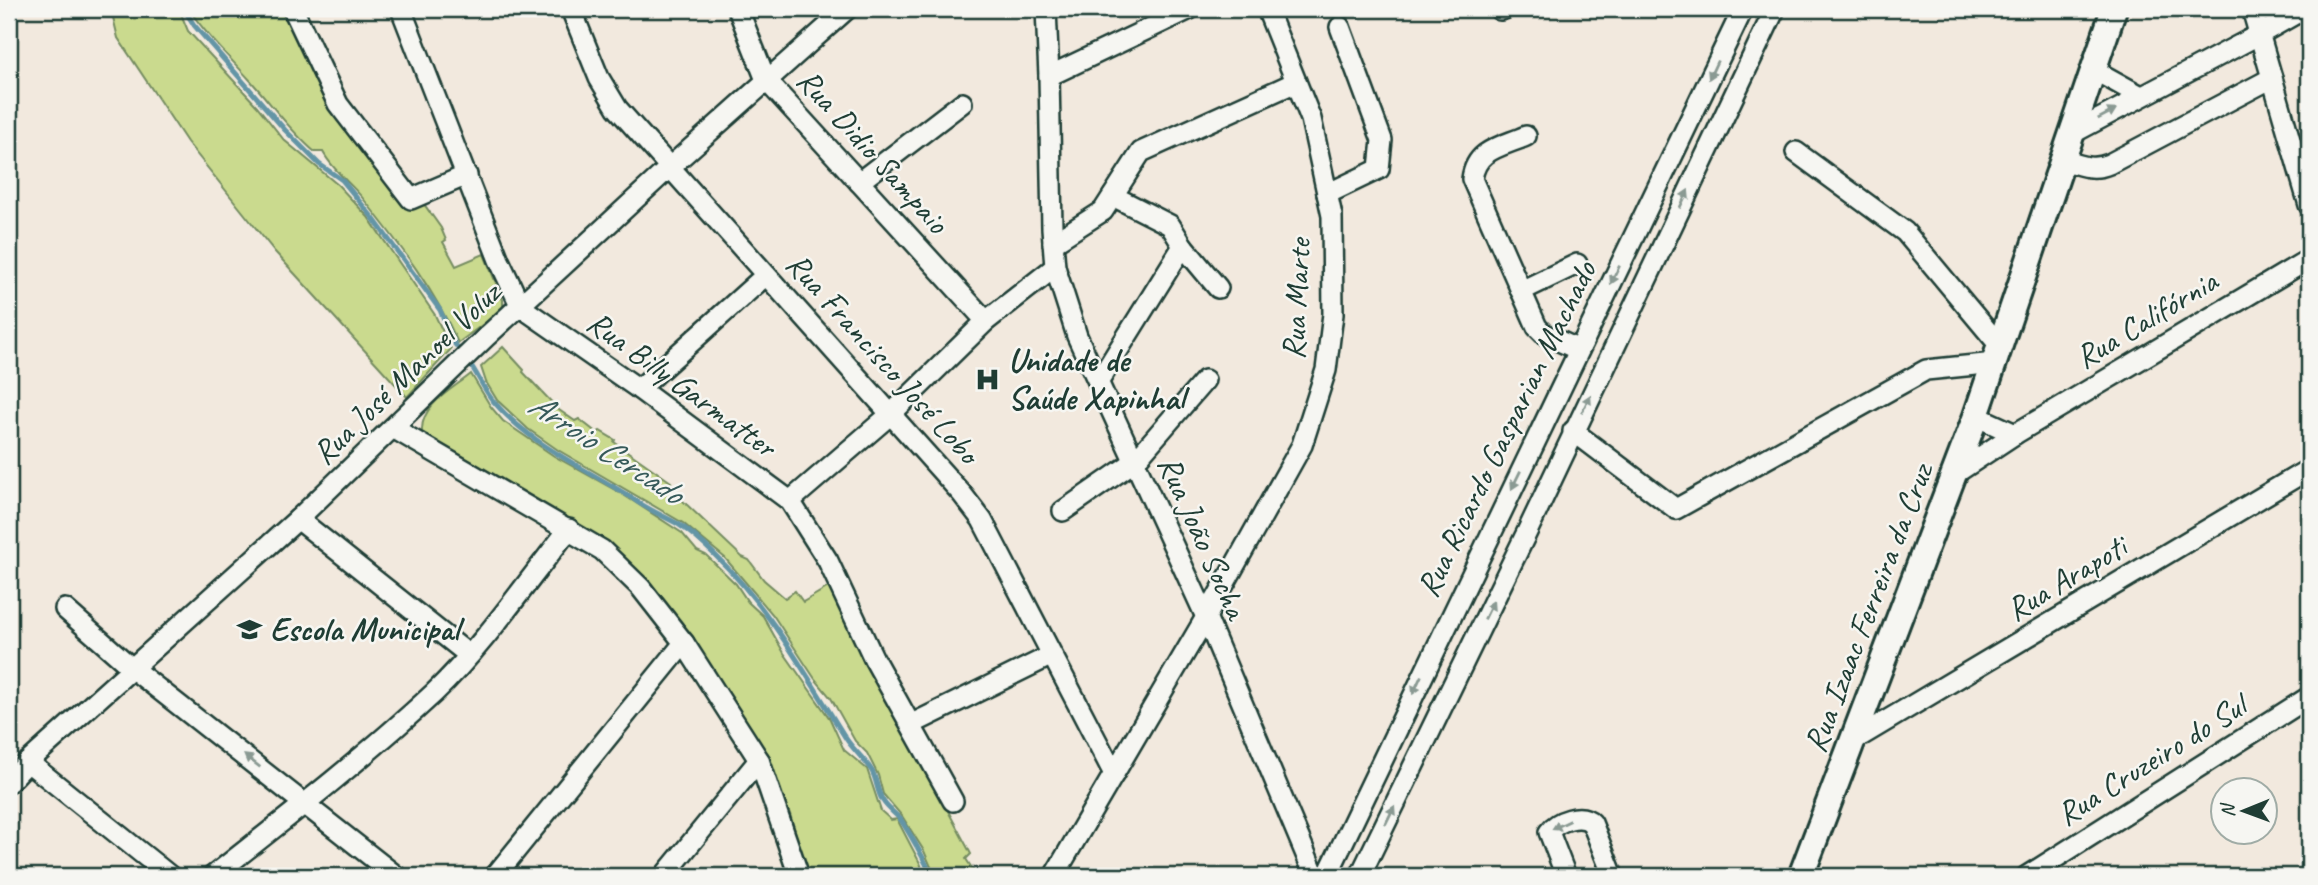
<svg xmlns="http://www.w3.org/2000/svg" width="2318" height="885" viewBox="0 0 2318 885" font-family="Caveat,sans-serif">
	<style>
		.green { fill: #cada8e; stroke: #748c61; stroke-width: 2 }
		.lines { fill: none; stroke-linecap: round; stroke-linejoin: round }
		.stream { stroke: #6395a6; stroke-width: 5 }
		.minor-casing { stroke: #1f3d34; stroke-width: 24 }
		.major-casing { stroke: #1f3d34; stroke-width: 30 }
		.minor { stroke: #f6f6f2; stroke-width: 19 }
		.major { stroke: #f6f6f2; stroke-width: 24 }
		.oneway { fill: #8a9a93 }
		.labels { text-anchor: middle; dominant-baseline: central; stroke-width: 5; stroke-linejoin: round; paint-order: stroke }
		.street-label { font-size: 33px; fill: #1f3d34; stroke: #f6f6f2 }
		.poi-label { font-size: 33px; font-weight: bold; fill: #1f3d34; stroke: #f6f6f2; text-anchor: start }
		.water-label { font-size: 35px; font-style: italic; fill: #365a5a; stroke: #f6f6f2 }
	</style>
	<rect width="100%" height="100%" fill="#f2e9de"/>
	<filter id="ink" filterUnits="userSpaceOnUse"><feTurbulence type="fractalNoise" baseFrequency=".0143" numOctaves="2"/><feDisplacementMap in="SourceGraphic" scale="14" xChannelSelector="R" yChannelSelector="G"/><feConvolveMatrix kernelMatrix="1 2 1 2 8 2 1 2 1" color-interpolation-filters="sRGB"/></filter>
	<g filter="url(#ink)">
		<!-- green -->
		<g class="green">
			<path d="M 111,9 L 179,9 L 188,31 L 257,106 L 284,140 L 338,185 L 368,217 L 435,315 L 451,349 L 407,397 L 275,252 L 187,142 L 118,38 Z"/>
			<path d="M 189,9 L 288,9 L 331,102 L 421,200 L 441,228 L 446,240 L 443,242 L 456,266 L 484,254 L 503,300 L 503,307 L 498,313 L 458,343 C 436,292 400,245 365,201 C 352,184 333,171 323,152 L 315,152 C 289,130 271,103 249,79 C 228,56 206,35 189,9 Z"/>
			<path d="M 503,347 L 524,370 L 523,372 L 559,410 L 575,421 L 579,419 L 597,433 L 600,431 L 615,440 L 614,442 L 671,482 L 667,490 L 683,501 L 742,557 L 749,560 L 764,580 L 785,598 L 795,591 L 803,602 L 832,585 L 861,650 L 862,659 L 894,710 L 971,854 L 966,859 L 977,876 L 935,876 L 924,851 L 902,816 L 883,794 L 878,775 L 867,753 L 855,741 L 831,698 L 815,679 L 773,615 L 725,558 L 683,523 L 558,450 L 528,429 L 497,400 L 486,382 L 481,367 Z"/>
			<path d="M 471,374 L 491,407 L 503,421 L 554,456 L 622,494 L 682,533 L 697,551 L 706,555 L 736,584 L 748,602 L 763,616 L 784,653 L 830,719 L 844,750 L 867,769 L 881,811 L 891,820 L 897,819 L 921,865 L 922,876 L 808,876 L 790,814 L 778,785 L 765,758 L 709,667 L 561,516 L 422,432 C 420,405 453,389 471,374 Z"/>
		</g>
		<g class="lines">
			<!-- stream -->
			<g class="stream">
				<path d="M 184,9 L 194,25 L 285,130 L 319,164 L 342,180 L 373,218 L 440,310 L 454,343 L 462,353"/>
				<path d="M 468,361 C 478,374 483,389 494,402 C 531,445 584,468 632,498 C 646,509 662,515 678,524 C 691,532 704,544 715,555 C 769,607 806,675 845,737 C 853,750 864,758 872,771 C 877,780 877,792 883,801 C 888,809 895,813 901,820 C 909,832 927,863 931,876"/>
			</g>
			<defs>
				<g id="minor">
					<path d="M 293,9 L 338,104 L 411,199 L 467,175"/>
					<path d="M 401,9 L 499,260 L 521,307 L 639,389 L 790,501 L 828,561 L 874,659 L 953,801"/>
					<path d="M 571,9 L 599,78 L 617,108 L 962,494 L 982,520 L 1114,774"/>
					<path d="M 738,9 L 766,80 L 986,321"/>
					<path d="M 1046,9 L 1049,76 L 1052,228 L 1055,267 L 1077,336 L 1206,617 L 1315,876"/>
					<path d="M 2252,9 L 2309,205"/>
					<path d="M 1500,10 L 1504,9"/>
					<path d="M 2094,70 L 2141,96"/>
					<path d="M 1049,76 L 1190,9"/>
					<path d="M 2073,133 L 2260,34 L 2304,9"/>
					<path d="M 1526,136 C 1501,147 1476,149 1472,179 L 1537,327 L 1544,334 L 1579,350"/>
					<path d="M 1796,152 L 1905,232 L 2000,346"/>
					<path d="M 2063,160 C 2079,165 2093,171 2109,164 L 2272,78"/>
					<path d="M 859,182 L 962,103"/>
					<path d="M 1327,194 L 1379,169 L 1382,140 L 1340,27"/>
					<path d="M 1113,196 L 1170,225 L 1183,246 L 1218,288"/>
					<path d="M 1053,243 L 1103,211 L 1141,152 L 1296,82"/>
					<path d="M 1521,291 L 1577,264"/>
					<path d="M 1099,381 L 1183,246"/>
					<path d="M 639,389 L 766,275"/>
					<path d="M 1976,416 L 2015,434"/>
					<path d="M 393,428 L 602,550 L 641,588 L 684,643 L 759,760 L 799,876"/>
					<path d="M 1573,431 L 1676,509 L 1926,370 L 1995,363"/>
					<path d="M 1953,475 L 2015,434 L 2309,259"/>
					<path d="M 790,501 L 891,414 L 986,321 L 1055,267"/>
					<path d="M 1063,511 L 1135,461 L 1205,380"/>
					<path d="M 298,519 L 469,655"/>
					<path d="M 65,609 L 133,669 L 396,876"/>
					<path d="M 912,724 L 1050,656"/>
					<path d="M 1854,740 L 2309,469"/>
					<path d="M 28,762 L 170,876"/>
					<path d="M 9,782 L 28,762 L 298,519 L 487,336 L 670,167 L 847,9"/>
					<path d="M 213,876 C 288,817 364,758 434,693 C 483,646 526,583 569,529"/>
					<path d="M 495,876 L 684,643"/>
					<path d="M 664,876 L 759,760"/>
					<path d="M 1054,876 L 1206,617 L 1302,445 L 1326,370 L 1333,314 L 1332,216 L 1311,119 L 1267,9"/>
					<path d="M 1327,876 L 1743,9"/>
					<path d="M 1360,876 L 1527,532 L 1775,9"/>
					<path d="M 1566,876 L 1549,832 C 1557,821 1581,812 1592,823 L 1613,876"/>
					<path d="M 2027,876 L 2309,697"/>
				</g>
				<path id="major" d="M 1801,876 L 1976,416 L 2114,9"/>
			</defs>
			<!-- minor casing -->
			<use href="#minor" class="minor-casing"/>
			<!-- major casing -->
			<use href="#major" class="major-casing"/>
			<!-- minor -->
			<use href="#minor" class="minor"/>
			<!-- major -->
			<use href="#major" class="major"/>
		</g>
		<!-- one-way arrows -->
		<defs><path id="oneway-solid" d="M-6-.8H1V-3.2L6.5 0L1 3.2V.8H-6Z" transform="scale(1.75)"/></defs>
		<g class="oneway">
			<use href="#oneway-solid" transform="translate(1713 70) rotate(115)"/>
			<use href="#oneway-solid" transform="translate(2107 114) rotate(-28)"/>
			<use href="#oneway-solid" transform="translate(1684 199) rotate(-65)"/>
			<use href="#oneway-solid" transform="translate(1615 275) rotate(116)"/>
			<use href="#oneway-solid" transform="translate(1586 404) rotate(-64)"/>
			<use href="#oneway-solid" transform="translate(1516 480) rotate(116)"/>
			<use href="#oneway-solid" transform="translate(1489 610) rotate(-64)"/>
			<use href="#oneway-solid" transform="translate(1417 685) rotate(115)"/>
			<use href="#oneway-solid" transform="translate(252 761) rotate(-142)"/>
			<use href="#oneway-solid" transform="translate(1390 815) rotate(-64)"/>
			<use href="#oneway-solid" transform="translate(1561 825) rotate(154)"/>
		</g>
	</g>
	<!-- icons -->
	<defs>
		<symbol id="hospital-bare" viewBox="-9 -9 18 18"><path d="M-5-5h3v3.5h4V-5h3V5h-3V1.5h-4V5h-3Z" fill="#1f3d34" stroke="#f6f6f2" stroke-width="2.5" paint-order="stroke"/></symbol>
		<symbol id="school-bare" viewBox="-9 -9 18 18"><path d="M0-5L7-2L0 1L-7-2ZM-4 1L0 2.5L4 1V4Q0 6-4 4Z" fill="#1f3d34" stroke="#f6f6f2" stroke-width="2.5" paint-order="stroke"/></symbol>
	</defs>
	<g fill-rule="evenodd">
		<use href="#hospital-bare" x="970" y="362" width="35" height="35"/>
		<use href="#school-bare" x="232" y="612" width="35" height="35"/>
	</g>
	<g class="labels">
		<!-- street labels -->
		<g class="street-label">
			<text transform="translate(873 151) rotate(48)">Rua Didio Sampaio</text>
			<text transform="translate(1296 299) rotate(-87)">Rua Marte</text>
			<text transform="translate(2146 319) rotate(-31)">Rua Califórnia</text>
			<text transform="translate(883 358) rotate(48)">Rua Francisco José Lobo</text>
			<text transform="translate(406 373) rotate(-44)">Rua José Manoel Voluz</text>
			<text transform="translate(682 384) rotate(36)">Rua Billy Garmatter</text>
			<text transform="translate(1506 429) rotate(-64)">Rua Ricardo Gasparian Machado</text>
			<text transform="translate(1203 537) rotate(66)">Rua João Socha</text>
			<text transform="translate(2066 578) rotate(-31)">Rua Arapoti</text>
			<text transform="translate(1868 608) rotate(-69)">Rua Izaac Ferreira da Cruz</text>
			<text transform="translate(2151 760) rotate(-32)">Rua Cruzeiro do Sul</text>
		</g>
		<!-- poi labels -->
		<g class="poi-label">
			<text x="1008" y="360">Unidade de<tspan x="1008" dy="38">Saúde Xapinhal</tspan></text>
			<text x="270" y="629">Escola Municipal</text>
		</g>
		<!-- water labels -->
		<g class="water-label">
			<text transform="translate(606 448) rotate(33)">Arroio Cercado</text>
		</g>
	</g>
	<!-- margin -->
	<rect width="2318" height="885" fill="none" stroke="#f6f6f2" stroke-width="35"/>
	<rect x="18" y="18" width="2283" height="850" fill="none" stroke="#1f3d34" stroke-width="2.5" filter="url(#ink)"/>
	<!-- north arrow -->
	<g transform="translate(2244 811) rotate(269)"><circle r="33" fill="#f6f6f2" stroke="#a0aca6" stroke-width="2"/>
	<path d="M0-5L12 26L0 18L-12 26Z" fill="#1f3d34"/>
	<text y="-10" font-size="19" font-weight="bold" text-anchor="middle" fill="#1f3d34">N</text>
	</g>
</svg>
